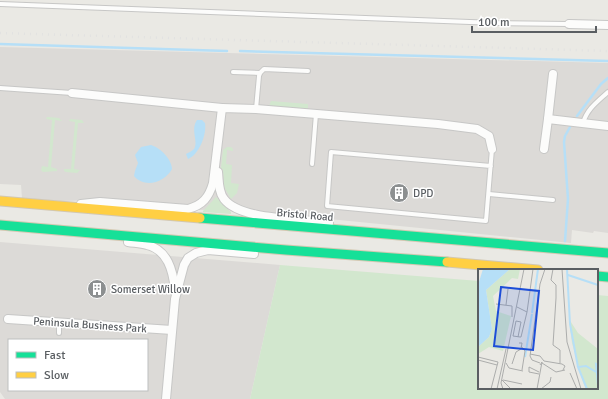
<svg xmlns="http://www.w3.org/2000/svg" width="608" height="399" viewBox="0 0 608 399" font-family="Signika,sans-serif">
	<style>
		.industrial { fill: #dcdad7; fill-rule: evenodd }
		.green { fill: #d2e7ce }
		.water { fill: #b6dff7 }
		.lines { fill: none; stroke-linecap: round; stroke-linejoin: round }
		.stream { stroke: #b6dff7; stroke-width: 2.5 }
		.lane-casing { stroke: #c7c7c6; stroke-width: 6 }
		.street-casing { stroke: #c7c7c6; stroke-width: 10 }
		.fast-casing { stroke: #d3c8b1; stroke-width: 11 }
		.slow-casing { stroke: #d3c8b1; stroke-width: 11 }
		.lane { stroke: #fcfcfb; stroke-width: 4 }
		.street { stroke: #fcfcfb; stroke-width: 8 }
		.fast { stroke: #16e098; stroke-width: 9 }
		.slow { stroke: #ffcf43; stroke-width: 9 }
		.rail { stroke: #e2e2e1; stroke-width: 2.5; stroke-dasharray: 1 5; stroke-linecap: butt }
		.labels { text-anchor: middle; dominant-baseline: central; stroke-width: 3; stroke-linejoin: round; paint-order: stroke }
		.poi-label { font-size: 11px; fill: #5a5e62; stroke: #fff; text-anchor: start }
		.street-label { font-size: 11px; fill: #5a5e62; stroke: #fff }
		.inset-river { fill: none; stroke: #b6dff7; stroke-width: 2 }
		.inset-road { fill: none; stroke: #acadac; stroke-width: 1 }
		.view { fill: #1d4ed8; fill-opacity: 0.15; stroke: #1d4ed8; stroke-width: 2 }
		.inset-edge { fill: none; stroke: #5a5e62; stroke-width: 2 }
	</style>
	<rect width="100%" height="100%" fill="#eae9e4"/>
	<!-- industrial -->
	<g class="industrial">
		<path d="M 0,47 L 608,63 L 608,233 L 594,231 L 593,233 L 572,230 L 571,243 L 228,209 L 198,210 L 98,200 L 60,201 L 22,198 L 21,185 L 0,184 Z"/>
		<path d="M 0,242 L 280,265 L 250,399 L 5,399 L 0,392 ZM 9,340 L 147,340 L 147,390 L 9,390 Z"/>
	</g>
	<!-- green -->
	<g class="green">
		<path d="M 271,101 L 308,104 L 308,109 L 269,106 Z"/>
		<path d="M 49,117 L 59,118 L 62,121 L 55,120 L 51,167 L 57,169 L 57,171 L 43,172 L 41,170 L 42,166 L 48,167 L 52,120 L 46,119 L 47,117 Z"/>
		<path d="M 70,119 L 82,120 L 84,123 L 78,123 L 74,169 L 80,170 L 77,173 L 66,172 L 64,171 L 64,169 L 71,169 L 75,122 L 69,121 Z"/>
		<path d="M 227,147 L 231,147 L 233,149 L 233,151 L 227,150 L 226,164 L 232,165 L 231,183 L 239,184 L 237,193 L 231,199 L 224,187 L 223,170 L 221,168 L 223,150 Z"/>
		<path d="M 216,197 L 231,212 L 231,214 L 203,212 L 203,211 Z"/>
		<path d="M 280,265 L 479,281 L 479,388 L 597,388 L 597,295 L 608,296 L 608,399 L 250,399 Z"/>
	</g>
	<!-- water -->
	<g class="water">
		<path d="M 197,120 L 202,120 L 205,123 C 207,134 199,155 188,159 L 186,154 C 188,153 192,151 194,149 C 199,142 190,130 197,120 Z"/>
		<path d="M 151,145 C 161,148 172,160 172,169 C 165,182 145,189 134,176 L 135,171 L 138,163 L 135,155 L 141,147 Z"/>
	</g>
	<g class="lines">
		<!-- stream -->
		<g class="stream">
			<path d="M 0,44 L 227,51"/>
			<path d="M 240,51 L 608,61"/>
			<path d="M 577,116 L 601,84 L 608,78"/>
			<path d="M 565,241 L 568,199 L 564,142 L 565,136 L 570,127"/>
		</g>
		<defs>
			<g id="lane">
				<path d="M 0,4 L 496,23 L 569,24"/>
				<path d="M 233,72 L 260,73"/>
				<path d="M 0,88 L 72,93"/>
				<path d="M 256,109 L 259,76 L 260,73 L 264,69 L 308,71"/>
				<path d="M 583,123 C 587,109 597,102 608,92"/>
				<path d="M 312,164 L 316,114"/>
				<path d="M 491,166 L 331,152 L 327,206 L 486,221 L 492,149"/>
				<path d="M 489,194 L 553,200"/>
				<path d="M 59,333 L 59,323"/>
			</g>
			<g id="street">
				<path d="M 569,24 L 608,25"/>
				<path d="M 72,93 L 222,108"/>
				<path d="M 548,119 L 553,74"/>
				<path d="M 544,149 L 548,119 L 608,126"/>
				<path d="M 218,172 C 219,181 218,191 224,199 C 241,221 302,218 329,223"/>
				<path d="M 81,204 L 100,202 L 188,209 C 203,205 209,197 213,183 L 222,108 L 256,109 L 438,124 L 477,129 L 489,136 L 492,149"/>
				<path d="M 128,242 C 134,243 141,243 147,245 C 168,250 173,271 175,290"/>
				<path d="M 8,319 L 172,330"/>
				<path d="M 166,399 L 175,299 L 184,265 L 188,258 L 196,253 L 208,250 L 254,254"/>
			</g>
			<g id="fast">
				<path d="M 200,218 L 608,253"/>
				<path d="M 0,225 L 286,250 L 447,262"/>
				<path d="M 597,276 L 608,277"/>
			</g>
			<g id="slow">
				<path d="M 0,201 L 200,218"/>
				<path d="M 447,262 L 538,270"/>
			</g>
		</defs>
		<!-- lane casing -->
		<use href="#lane" class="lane-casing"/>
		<!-- street casing -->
		<use href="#street" class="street-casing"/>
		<!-- fast casing -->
		<use href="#fast" class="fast-casing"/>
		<!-- slow casing -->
		<use href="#slow" class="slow-casing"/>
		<!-- lane -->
		<use href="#lane" class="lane"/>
		<!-- street -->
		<use href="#street" class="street"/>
		<!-- fast -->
		<use href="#fast" class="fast"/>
		<!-- slow -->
		<use href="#slow" class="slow"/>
		<!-- rail -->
		<path class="rail" d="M 0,33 L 608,51"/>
	</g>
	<!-- icons -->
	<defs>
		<symbol id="building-disc" viewBox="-11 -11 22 22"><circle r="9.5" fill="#8c8f90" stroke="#fff"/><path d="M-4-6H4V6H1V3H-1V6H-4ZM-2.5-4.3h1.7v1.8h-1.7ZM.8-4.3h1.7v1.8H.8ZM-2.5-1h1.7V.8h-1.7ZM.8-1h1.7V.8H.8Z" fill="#fff"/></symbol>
	</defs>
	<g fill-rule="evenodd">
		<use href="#building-disc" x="388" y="182" width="22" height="22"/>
		<use href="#building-disc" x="86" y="278" width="22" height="22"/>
	</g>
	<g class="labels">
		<!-- poi labels -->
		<g class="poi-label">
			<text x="413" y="193">DPD</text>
			<text x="111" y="289">Somerset Willow</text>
		</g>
		<!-- street labels -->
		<g class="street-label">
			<text transform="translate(305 215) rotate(5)">Bristol Road</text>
			<text transform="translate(90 325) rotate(4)">Peninsula Business Park</text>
		</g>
	</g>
	<!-- overview -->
	<g transform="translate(478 269)">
		<rect width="120" height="120" fill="#eae9e4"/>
		<path d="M 32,0 L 42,0 L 40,10 L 34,9 L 15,27 L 18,42 L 33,47 L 25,82 L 11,78 L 0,85 L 0,78 L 11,68 L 14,60 L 8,21 ZM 91,50 L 100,64 L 120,80 L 120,120 L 108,120 L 105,113 L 94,74 Z" fill="#d2e7ce"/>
		<path d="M 5,0 L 32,0 L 8,21 L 14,60 L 11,68 L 0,78 L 0,16 Z" fill="#b6dff7"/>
		<path class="inset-river" d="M 89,0 L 92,55 L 100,98M 90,6 L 120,16M 54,44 L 60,0M 47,88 L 54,45M 120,96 L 118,95 L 120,116M 109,120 L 100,98 L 108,97 L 118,103"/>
		<path class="inset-road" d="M 75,0 L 73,11 L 78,16 L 78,29 L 75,76 L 82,81 L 82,94M 84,0 L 89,73 L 103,120M 18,35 L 34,37 L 34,48M 28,36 L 30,20M 39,38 L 49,43 L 43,68 L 42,68 L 35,67 L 38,52 L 43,53 L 40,68M 49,43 L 55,0M 43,77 L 47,82 L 44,101M 52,85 L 62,87 L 66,92 L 84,95 L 87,97 L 85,101M 0,88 L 20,93 L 13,120M 0,91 L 19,96M 28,94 L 31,99 L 45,102M 62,94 L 54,91 L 52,87 L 62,15 L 67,0M 64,94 L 78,103 L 87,101M 34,95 L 38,83 L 43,80 L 44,74 L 41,74M 92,104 L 99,120M 61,105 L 51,103 L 51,98 L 61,103M 24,111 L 33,120M 25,111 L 44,115M 19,120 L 28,80M 25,120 L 23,114 L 46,0M 59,120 L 64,93 L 62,96M 63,120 L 72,113 L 73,108"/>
		<path class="view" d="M 23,18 L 61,22 L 55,81 L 16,77 Z"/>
		<rect width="120" height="120" class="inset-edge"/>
	</g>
	<!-- legend -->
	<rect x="8" y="339" width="140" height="52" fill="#ffffff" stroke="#bdbfc0"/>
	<rect x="16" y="352" width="20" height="6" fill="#16e098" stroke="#bdbfc0"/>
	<text x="44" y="359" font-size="12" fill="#5a5e62">Fast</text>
	<rect x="16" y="372" width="20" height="6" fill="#ffcf43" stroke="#bdbfc0"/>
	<text x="44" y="379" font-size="12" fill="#5a5e62">Slow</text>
	<!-- scale -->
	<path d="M472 26v6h124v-6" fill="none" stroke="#5a5e62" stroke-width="2"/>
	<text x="478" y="26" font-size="12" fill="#5a5e62" stroke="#ffffff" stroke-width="3" paint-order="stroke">100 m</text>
</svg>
